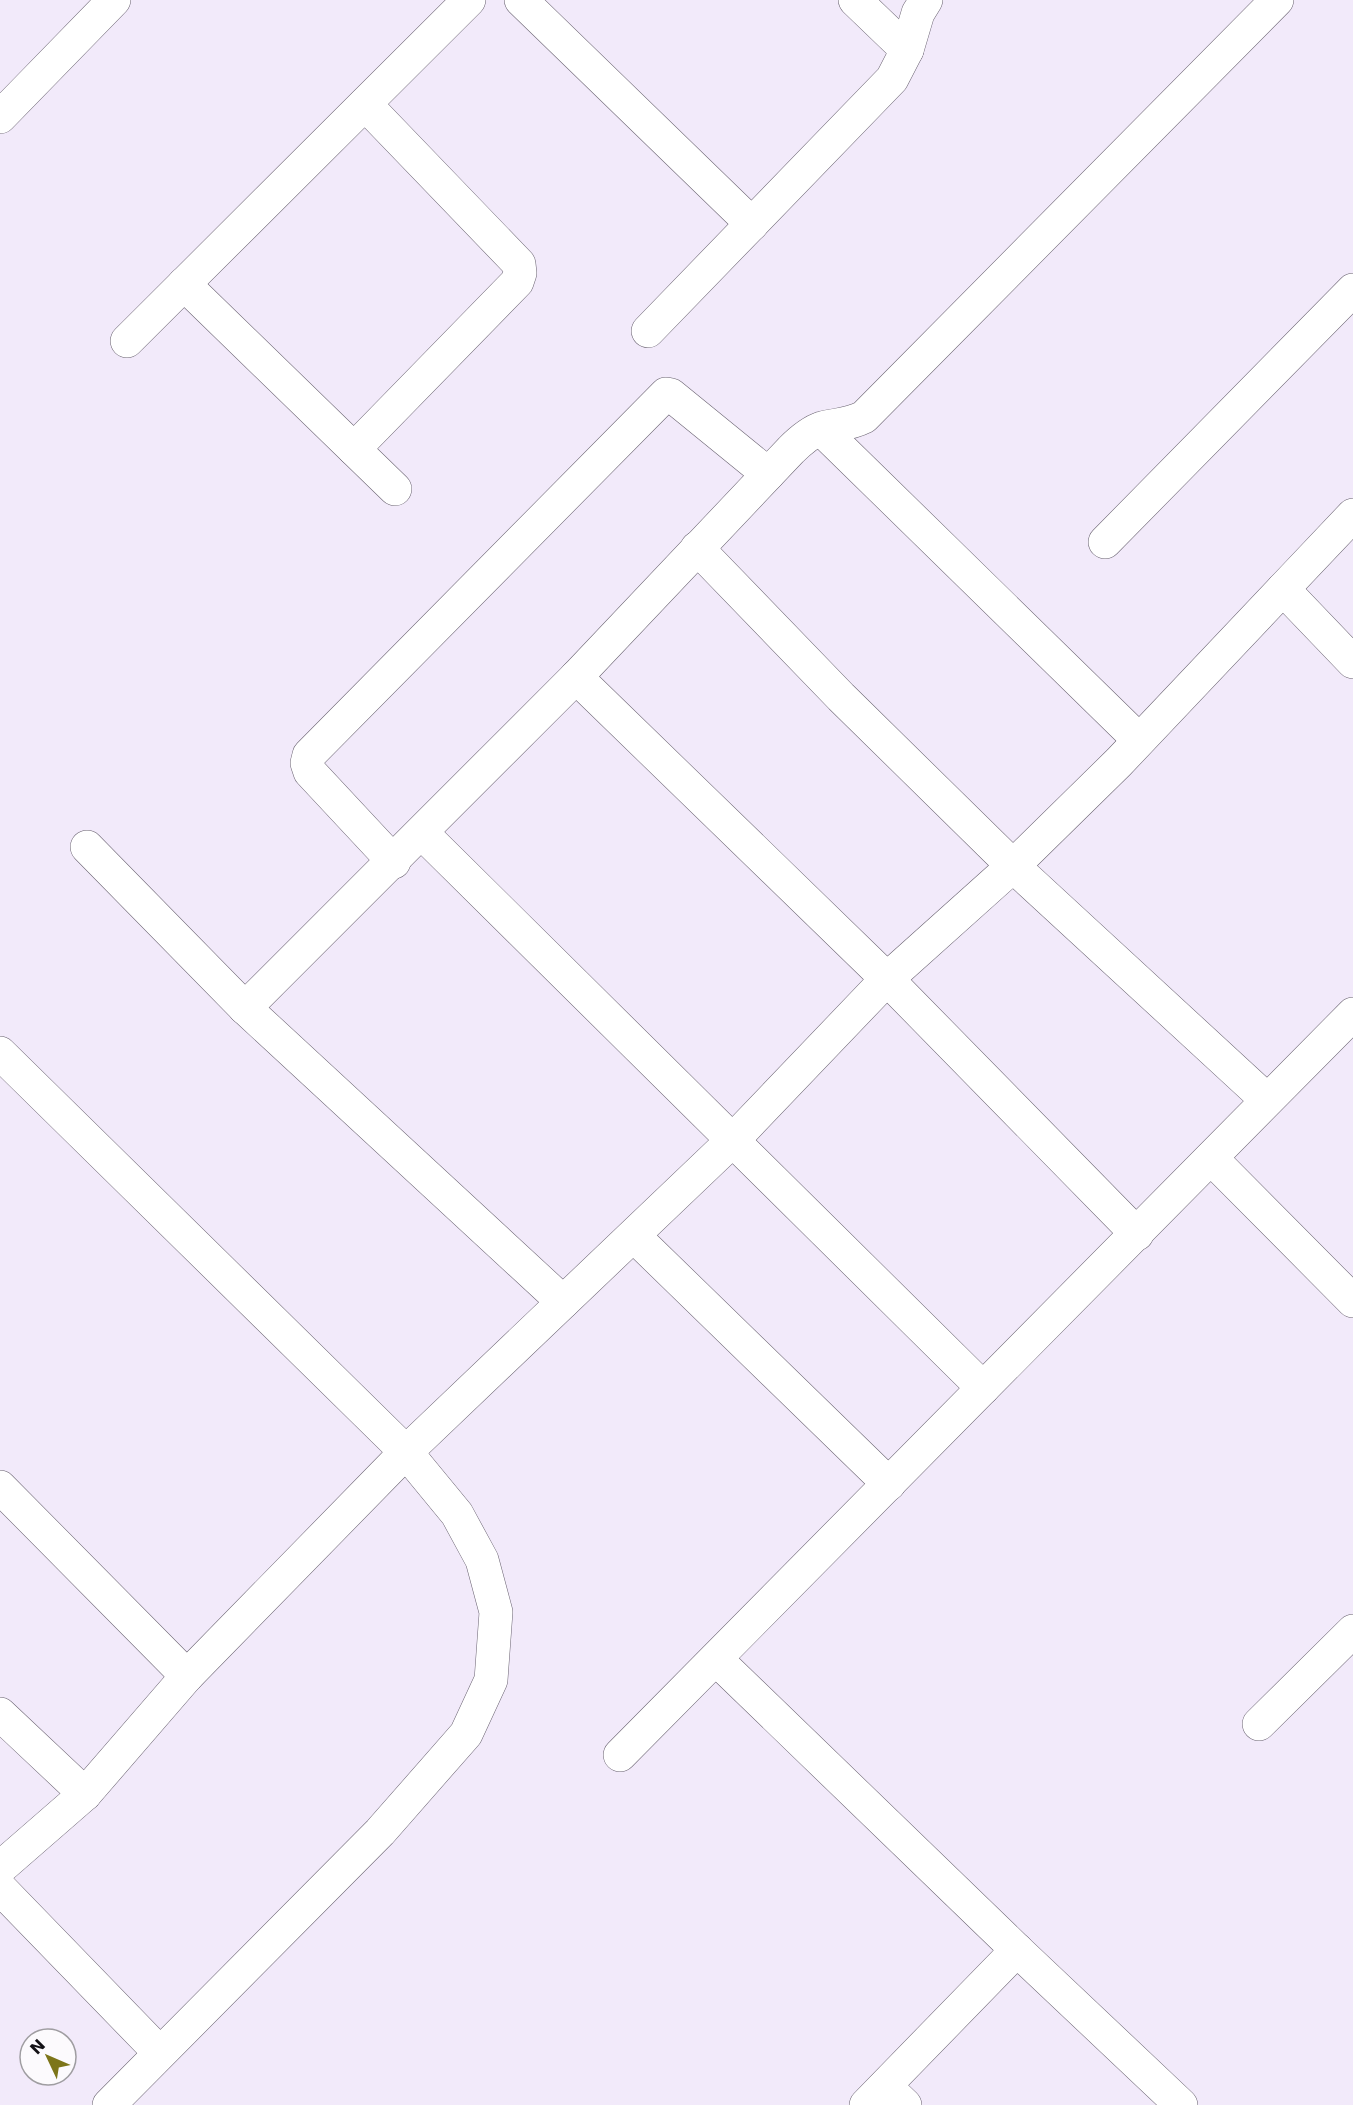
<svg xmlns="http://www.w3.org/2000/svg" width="1353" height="2105" viewBox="0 0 1353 2105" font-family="'DejaVu Sans',sans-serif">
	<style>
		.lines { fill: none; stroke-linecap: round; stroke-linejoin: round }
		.street-casing { stroke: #6a6371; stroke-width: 34 }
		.street { stroke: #fff; stroke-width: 33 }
	</style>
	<rect width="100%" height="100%" fill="#f2eafa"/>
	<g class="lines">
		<defs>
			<g id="street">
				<path d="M 521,0 L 752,224"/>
				<path d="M 855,0 L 907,50"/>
				<path d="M 0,117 L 114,0"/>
				<path d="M 184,284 L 395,489"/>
				<path d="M 648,331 L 892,79 L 907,50 L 918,13 L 926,0"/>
				<path d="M 127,341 L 469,0"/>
				<path d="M 821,429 L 1139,740"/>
				<path d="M 354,449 L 517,282 L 520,273 L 519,264 L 365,104"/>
				<path d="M 1105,542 L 1353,290"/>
				<path d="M 697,548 L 841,697 L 1013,866 L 1267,1100"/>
				<path d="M 1283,589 L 1353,662"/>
				<path d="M 422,833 L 983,1388"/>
				<path d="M 87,847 L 245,1008 L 563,1302"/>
				<path d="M 394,862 L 310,772 L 307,763 L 309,755 L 666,394 L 671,395 L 768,474"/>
				<path d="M 245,1008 L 576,677"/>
				<path d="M 0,1053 L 406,1452 L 457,1514 L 482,1560 L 496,1612 L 491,1680 L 466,1734 L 380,1832 L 109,2105"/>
				<path d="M 1211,1158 L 1353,1301"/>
				<path d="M 1137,1234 L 887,979 L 576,677 L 791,450 C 800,441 810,432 822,428 C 838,424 848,425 864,417 L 1277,0"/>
				<path d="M 634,1236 L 889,1484"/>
				<path d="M 0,1487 L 187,1676"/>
				<path d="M 716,1659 L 1017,1950"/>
				<path d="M 0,1714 L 85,1794"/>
				<path d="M 1259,1724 L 1353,1631"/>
				<path d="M 620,1755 L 1353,1014"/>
				<path d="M 0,1868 L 85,1794 L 187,1676 L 406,1452 L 733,1140 L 887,979 L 1013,866 L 1119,762 L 1353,515"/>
				<path d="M 0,1888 L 159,2052"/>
				<path d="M 885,2086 L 905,2105"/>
				<path d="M 866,2105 L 1017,1950 L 1181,2105"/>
			</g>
		</defs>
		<!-- street casing -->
		<use href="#street" class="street-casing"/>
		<!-- street -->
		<use href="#street" class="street"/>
	</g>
	<!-- north arrow -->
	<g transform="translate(48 2057) rotate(314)"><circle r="28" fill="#fcfafd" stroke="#9f9da1" stroke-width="1.5"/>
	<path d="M0-4.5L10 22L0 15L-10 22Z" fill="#7d7519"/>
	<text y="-9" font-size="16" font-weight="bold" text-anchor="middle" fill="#131116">N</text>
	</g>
</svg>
